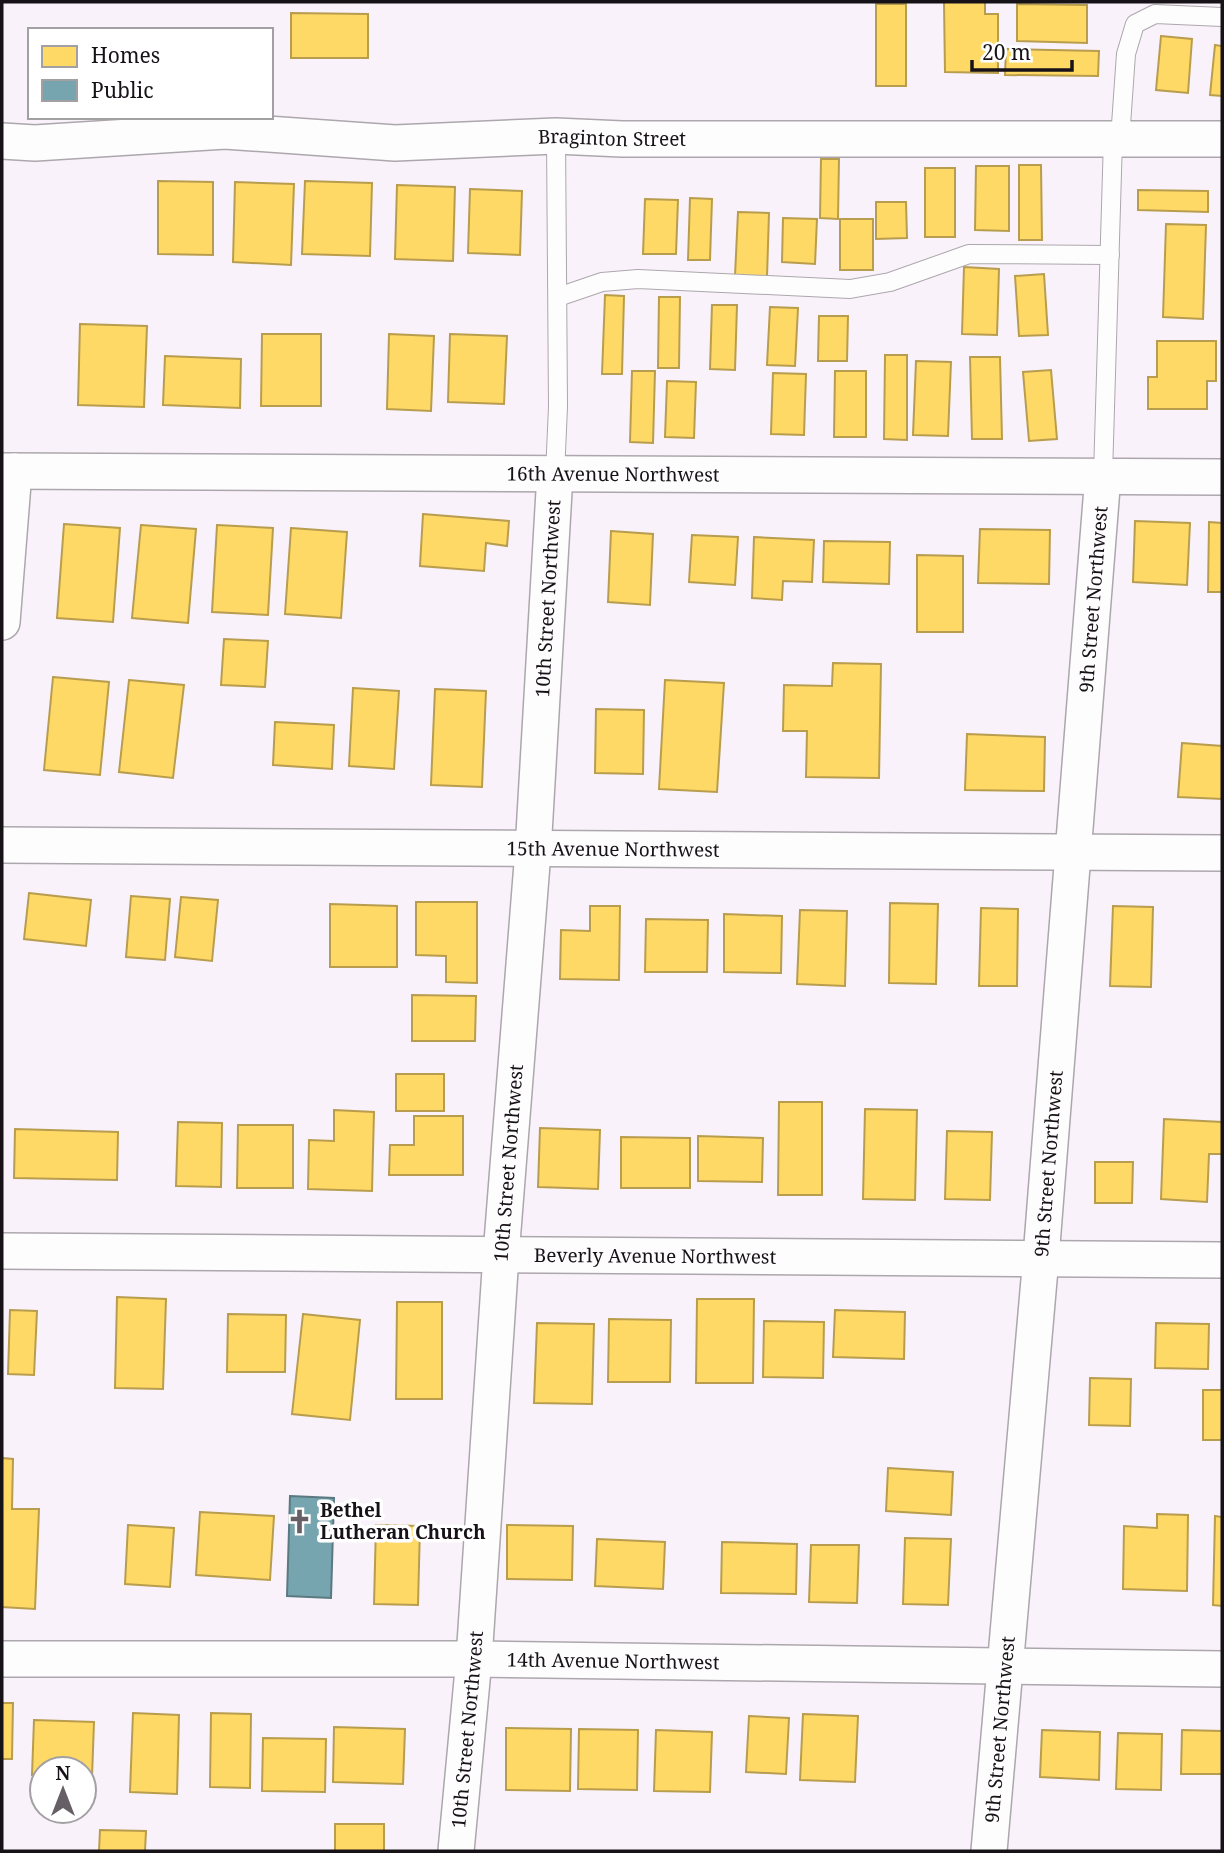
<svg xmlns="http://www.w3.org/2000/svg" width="1224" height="1853" viewBox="0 0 1224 1853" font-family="'Noto Serif',serif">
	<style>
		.homes { fill: #ffd966; stroke: #b99d4e; stroke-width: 2 }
		.public { fill: #76a5af; stroke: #5a7981; stroke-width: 2 }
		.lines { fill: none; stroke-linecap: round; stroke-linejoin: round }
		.service-casing { stroke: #aca7ac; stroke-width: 20 }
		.minor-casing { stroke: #aca7ac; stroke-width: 38 }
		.service { stroke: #fefdfe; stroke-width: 18 }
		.minor { stroke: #fefdfe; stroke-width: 35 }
		.labels { text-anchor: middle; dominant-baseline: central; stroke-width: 7; stroke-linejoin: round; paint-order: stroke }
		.street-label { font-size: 19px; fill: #171217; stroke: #fff }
		.poi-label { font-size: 19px; font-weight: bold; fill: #171217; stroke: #fff; text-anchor: start }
	</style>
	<rect width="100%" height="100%" fill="#f9f2fa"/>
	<!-- homes -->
	<g class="homes">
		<path d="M 944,2 L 985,2 L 985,14 L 998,14 L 998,73 L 945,72 Z"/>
		<rect x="876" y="4" width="30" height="82"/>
		<path d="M 1017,4 L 1087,5 L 1087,43 L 1017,41 Z"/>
		<path d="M 291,13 L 368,14 L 368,58 L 291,58 Z"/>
		<path d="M 1161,36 L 1192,39 L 1188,93 L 1156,90 Z"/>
		<path d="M 1215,45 L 1222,46 L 1222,96 L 1210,95 Z"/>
		<path d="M 1006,49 L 1099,51 L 1098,76 L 1005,75 Z"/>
		<path d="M 821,159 L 839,159 L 838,219 L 820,218 Z"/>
		<path d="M 1019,165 L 1041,165 L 1042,240 L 1019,240 Z"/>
		<path d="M 976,166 L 1009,166 L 1009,231 L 975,230 Z"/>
		<rect x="925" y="168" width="30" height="69"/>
		<path d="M 158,181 L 213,182 L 213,255 L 158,254 Z"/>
		<path d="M 305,181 L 372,183 L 370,256 L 302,254 Z"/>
		<path d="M 235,182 L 294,184 L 291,265 L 233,262 Z"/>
		<path d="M 397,185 L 455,187 L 453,261 L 395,259 Z"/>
		<path d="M 470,189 L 522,191 L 520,255 L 468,253 Z"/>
		<path d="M 1138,190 L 1208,191 L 1208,212 L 1138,210 Z"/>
		<path d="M 690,198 L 712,199 L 710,260 L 688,260 Z"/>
		<path d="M 645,199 L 678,200 L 676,254 L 643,254 Z"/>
		<path d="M 876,202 L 906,202 L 907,238 L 876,239 Z"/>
		<path d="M 738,212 L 769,213 L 767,277 L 735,276 Z"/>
		<path d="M 783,218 L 817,219 L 815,264 L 782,262 Z"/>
		<rect x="840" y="219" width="33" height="51"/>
		<path d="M 1166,224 L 1206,225 L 1203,319 L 1163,317 Z"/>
		<path d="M 964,267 L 999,269 L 997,335 L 962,334 Z"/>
		<path d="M 1044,274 L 1048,335 L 1019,336 L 1015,276 Z"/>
		<path d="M 605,295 L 624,296 L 622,374 L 602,374 Z"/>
		<path d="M 659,297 L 680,297 L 679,368 L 658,368 Z"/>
		<path d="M 712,305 L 737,305 L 735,370 L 710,369 Z"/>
		<path d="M 770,307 L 798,308 L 795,366 L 767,365 Z"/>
		<path d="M 819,316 L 848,316 L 847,361 L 818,361 Z"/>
		<path d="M 80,324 L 147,326 L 144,407 L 78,405 Z"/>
		<path d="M 262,334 L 321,334 L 321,406 L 261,406 Z"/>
		<path d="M 389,334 L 434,336 L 431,411 L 387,409 Z"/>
		<path d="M 450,334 L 507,336 L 504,404 L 448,402 Z"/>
		<path d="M 1157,341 L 1216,341 L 1216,381 L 1207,381 L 1207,409 L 1148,409 L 1148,377 L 1157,377 Z"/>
		<path d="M 885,355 L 907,355 L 907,440 L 884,439 Z"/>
		<path d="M 165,356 L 241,359 L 240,408 L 163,405 Z"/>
		<path d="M 970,357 L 1000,357 L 1002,439 L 972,439 Z"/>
		<path d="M 916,361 L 951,362 L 948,436 L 913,435 Z"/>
		<path d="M 1051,370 L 1057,439 L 1029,441 L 1023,372 Z"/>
		<path d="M 632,371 L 655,371 L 653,443 L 630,442 Z"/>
		<path d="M 835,371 L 866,371 L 866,437 L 834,437 Z"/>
		<path d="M 773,373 L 806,374 L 804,435 L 771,434 Z"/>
		<path d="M 667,381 L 696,382 L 694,438 L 665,437 Z"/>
		<path d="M 423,514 L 509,521 L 507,546 L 486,543 L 484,571 L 420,566 Z"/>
		<path d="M 1135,521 L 1190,523 L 1187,585 L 1133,582 Z"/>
		<path d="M 1209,522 L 1222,523 L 1222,592 L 1208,592 Z"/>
		<path d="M 64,524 L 120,528 L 113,622 L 57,618 Z"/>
		<path d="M 141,525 L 196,529 L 188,623 L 132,618 Z"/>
		<path d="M 217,525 L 273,528 L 268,615 L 212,612 Z"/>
		<path d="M 291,528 L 347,532 L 341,618 L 285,614 Z"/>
		<path d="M 980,529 L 1050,530 L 1049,584 L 978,583 Z"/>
		<path d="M 611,531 L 653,534 L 650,605 L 608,602 Z"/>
		<path d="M 692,535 L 738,537 L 735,585 L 689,582 Z"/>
		<path d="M 754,537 L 814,540 L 812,582 L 783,581 L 782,600 L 752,598 Z"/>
		<path d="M 824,541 L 890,542 L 889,584 L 823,582 Z"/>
		<path d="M 917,555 L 963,556 L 963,632 L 917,632 Z"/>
		<path d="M 224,639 L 268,641 L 265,687 L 221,685 Z"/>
		<path d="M 833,663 L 881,664 L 879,778 L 806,777 L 807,731 L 783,731 L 784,685 L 832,686 Z"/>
		<path d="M 53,677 L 109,682 L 100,775 L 44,770 Z"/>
		<path d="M 129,680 L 184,685 L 173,778 L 119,772 Z"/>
		<path d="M 665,680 L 724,683 L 717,792 L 659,789 Z"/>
		<path d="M 353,688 L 399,691 L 394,769 L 349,766 Z"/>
		<path d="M 435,689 L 486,691 L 482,787 L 431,785 Z"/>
		<path d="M 596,709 L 644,710 L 643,774 L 595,773 Z"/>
		<path d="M 275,722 L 334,725 L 332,769 L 273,765 Z"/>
		<path d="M 967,734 L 1045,737 L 1044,791 L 965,790 Z"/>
		<path d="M 1182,743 L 1222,746 L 1222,799 L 1178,797 Z"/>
		<path d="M 29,893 L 91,900 L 86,946 L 24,939 Z"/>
		<path d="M 131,896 L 170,899 L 165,960 L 126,957 Z"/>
		<path d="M 181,897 L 218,900 L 212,961 L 175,957 Z"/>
		<path d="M 416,902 L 477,902 L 477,983 L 446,982 L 446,956 L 416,955 Z"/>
		<path d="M 890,903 L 938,904 L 936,984 L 889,983 Z"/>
		<path d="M 330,904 L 397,906 L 397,967 L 330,967 Z"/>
		<path d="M 590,906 L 620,906 L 619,980 L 560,979 L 561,930 L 590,931 Z"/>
		<path d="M 1113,906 L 1153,907 L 1151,987 L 1110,986 Z"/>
		<path d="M 981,908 L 1018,909 L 1017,986 L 979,986 Z"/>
		<path d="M 800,910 L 847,911 L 845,986 L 797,984 Z"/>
		<path d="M 724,914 L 782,916 L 781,973 L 724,972 Z"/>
		<path d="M 646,919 L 708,920 L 707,972 L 645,972 Z"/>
		<path d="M 412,995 L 476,996 L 475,1041 L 412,1041 Z"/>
		<rect x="396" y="1074" width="48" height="37"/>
		<path d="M 779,1102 L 822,1102 L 822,1195 L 778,1195 Z"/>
		<path d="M 865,1109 L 917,1110 L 915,1200 L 863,1199 Z"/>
		<path d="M 334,1110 L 374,1112 L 372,1191 L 308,1189 L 309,1140 L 334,1141 Z"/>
		<path d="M 414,1116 L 463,1116 L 463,1175 L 389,1175 L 390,1145 L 414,1145 Z"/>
		<path d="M 1164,1119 L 1222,1122 L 1222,1154 L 1209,1154 L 1207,1202 L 1161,1199 Z"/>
		<path d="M 178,1122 L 222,1123 L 221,1187 L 176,1186 Z"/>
		<path d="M 238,1125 L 293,1125 L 293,1188 L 237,1188 Z"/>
		<path d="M 540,1128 L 600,1130 L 598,1189 L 538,1187 Z"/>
		<path d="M 15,1129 L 118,1132 L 117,1180 L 14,1178 Z"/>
		<path d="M 947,1131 L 992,1132 L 990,1200 L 945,1199 Z"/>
		<path d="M 698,1136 L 763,1138 L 762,1182 L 698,1181 Z"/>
		<path d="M 621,1137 L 690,1138 L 690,1188 L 621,1188 Z"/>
		<path d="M 1095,1162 L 1133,1162 L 1132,1203 L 1095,1203 Z"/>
		<path d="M 117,1297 L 166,1299 L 163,1389 L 115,1388 Z"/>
		<path d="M 697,1299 L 754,1299 L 753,1383 L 696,1383 Z"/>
		<path d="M 397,1302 L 442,1302 L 442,1399 L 396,1399 Z"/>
		<path d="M 10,1310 L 37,1311 L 34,1375 L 8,1374 Z"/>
		<path d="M 835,1310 L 905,1312 L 904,1359 L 833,1357 Z"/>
		<path d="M 228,1314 L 286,1315 L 285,1372 L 227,1372 Z"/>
		<path d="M 303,1314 L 360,1320 L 350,1420 L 292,1414 Z"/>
		<path d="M 609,1319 L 671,1320 L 670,1382 L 608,1382 Z"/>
		<path d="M 764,1321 L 824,1322 L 823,1378 L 763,1377 Z"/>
		<path d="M 537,1323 L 594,1324 L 592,1404 L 534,1403 Z"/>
		<path d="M 1156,1323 L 1209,1324 L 1208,1369 L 1155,1368 Z"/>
		<path d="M 1090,1378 L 1131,1379 L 1130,1426 L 1089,1425 Z"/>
		<rect x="1203" y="1390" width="19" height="50"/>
		<path d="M 2,1458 L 13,1459 L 12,1509 L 39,1509 L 35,1609 L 2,1607 Z"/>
		<path d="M 888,1468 L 953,1472 L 951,1515 L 886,1511 Z"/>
		<path d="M 200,1512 L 274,1516 L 270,1580 L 196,1575 Z"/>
		<path d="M 1157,1514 L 1188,1515 L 1187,1591 L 1123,1589 L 1124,1526 L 1157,1528 Z"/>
		<path d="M 1215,1516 L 1222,1517 L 1222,1606 L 1213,1605 Z"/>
		<path d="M 128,1525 L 174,1528 L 170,1587 L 125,1584 Z"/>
		<path d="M 376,1525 L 420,1526 L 418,1605 L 374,1604 Z"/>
		<path d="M 507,1525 L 573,1526 L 572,1580 L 507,1579 Z"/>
		<path d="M 905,1538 L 951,1539 L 948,1605 L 903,1604 Z"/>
		<path d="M 597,1539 L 665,1542 L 663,1589 L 595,1586 Z"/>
		<path d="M 722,1542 L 797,1544 L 796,1594 L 721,1593 Z"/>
		<path d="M 811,1545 L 859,1545 L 857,1603 L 809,1602 Z"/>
		<path d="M 2,1703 L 13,1703 L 12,1759 L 2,1759 Z"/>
		<path d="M 133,1713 L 179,1715 L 177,1794 L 130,1792 Z"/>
		<path d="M 211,1713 L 251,1714 L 250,1788 L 210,1787 Z"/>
		<path d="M 803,1714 L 858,1716 L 855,1782 L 800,1780 Z"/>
		<path d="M 749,1716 L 789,1718 L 786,1774 L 746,1772 Z"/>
		<path d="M 34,1720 L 94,1722 L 92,1777 L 84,1777 L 84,1769 L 42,1769 L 42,1776 L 32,1775 Z"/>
		<path d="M 334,1727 L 405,1729 L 403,1784 L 333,1782 Z"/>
		<path d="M 506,1728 L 571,1729 L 570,1791 L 506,1790 Z"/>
		<path d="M 579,1729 L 638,1730 L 637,1790 L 578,1789 Z"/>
		<path d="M 656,1730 L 712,1732 L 710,1792 L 654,1791 Z"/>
		<path d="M 1042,1730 L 1100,1732 L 1099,1780 L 1040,1777 Z"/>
		<path d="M 1182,1730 L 1222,1731 L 1222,1774 L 1181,1774 Z"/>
		<path d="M 1118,1733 L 1162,1734 L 1161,1790 L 1116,1789 Z"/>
		<path d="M 263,1738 L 326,1739 L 325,1792 L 262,1791 Z"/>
		<rect x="335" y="1824" width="49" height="27"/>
		<path d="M 100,1830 L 146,1831 L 145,1851 L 99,1851 Z"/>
	</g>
	<!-- public -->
	<path class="public" d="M 290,1496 L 334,1498 L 331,1598 L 287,1596 Z"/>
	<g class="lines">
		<defs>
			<g id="service">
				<path d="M 1120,139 L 1126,54 L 1135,24 L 1155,14 L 1222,17"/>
				<path d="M 558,297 L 602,282 L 638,279 L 850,289 L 890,282 L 969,254 L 1110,255"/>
				<path d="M 555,474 L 558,407 L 556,136"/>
				<path d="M 1103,475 L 1113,139"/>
			</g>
			<g id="minor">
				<path id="s1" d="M 2,141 L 35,143 L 225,131 L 395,143 L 556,136 L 622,139 L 1222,139"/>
				<path id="s2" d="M 2,471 L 1222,477"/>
				<path d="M 2,622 L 14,471"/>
				<path id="s3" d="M 2,845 L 1222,853"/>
				<path id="s4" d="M 2,1251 L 1222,1260"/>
				<path id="s5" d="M 2,1659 L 474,1659 L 1222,1669"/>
				<path id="s6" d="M 456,1851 L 474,1659 L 501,1255 L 533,851 L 555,474"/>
				<path id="s7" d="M 989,1851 L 1041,1257 L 1103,475"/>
			</g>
		</defs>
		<!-- service casing -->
		<use href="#service" class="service-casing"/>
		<!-- minor casing -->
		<use href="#minor" class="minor-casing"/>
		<!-- service -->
		<use href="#service" class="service"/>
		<!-- minor -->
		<use href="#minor" class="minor"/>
	</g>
	<!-- icons -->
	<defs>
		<symbol id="church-bare" viewBox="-9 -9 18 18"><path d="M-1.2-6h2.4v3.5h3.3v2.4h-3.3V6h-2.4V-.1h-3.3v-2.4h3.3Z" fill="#666066" stroke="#fff" stroke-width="2.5" paint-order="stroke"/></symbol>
	</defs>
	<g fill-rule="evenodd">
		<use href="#church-bare" x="282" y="1504" width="35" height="35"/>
	</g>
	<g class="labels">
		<!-- street labels -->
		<g class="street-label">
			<text stroke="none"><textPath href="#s1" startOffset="611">Braginton Street</textPath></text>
			<text stroke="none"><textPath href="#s2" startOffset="611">16th Avenue Northwest</textPath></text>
			<text stroke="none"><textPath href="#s6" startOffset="1256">10th Street Northwest</textPath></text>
			<text stroke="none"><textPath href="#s7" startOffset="1256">9th Street Northwest</textPath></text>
			<text stroke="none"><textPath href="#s3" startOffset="611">15th Avenue Northwest</textPath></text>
			<text stroke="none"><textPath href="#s6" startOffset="690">10th Street Northwest</textPath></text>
			<text stroke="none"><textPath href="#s7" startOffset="690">9th Street Northwest</textPath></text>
			<text stroke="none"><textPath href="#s4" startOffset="653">Beverly Avenue Northwest</textPath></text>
			<text stroke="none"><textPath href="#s5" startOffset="611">14th Avenue Northwest</textPath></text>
			<text stroke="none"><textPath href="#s6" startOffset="122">10th Street Northwest</textPath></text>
			<text stroke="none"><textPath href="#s7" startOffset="122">9th Street Northwest</textPath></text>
		</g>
		<!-- poi labels -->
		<g class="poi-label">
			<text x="320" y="1510">Bethel<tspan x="320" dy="22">Lutheran Church</tspan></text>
		</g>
	</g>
	<!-- border -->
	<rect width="1224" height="1853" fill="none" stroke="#171217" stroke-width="7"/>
	<!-- legend -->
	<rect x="28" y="28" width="245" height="91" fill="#ffffff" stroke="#a2a0a2" stroke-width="2"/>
	<rect x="42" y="46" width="35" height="21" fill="#ffd966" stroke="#a2a0a2" stroke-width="2"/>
	<text x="91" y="63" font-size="21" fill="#171217">Homes</text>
	<rect x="42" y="80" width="35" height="21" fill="#76a5af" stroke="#a2a0a2" stroke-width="2"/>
	<text x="91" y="98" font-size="21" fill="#171217">Public</text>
	<!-- north arrow -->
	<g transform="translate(63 1790)"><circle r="33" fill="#ffffff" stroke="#a2a0a2" stroke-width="2"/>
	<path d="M0-5L12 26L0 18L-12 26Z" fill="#666066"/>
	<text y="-10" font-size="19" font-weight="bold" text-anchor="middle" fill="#171217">N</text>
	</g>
	<!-- scale -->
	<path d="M972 60v10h100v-10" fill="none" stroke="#171217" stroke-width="3.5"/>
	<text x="982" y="60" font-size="21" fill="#171217" stroke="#ffffff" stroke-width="5" paint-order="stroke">20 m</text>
</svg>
